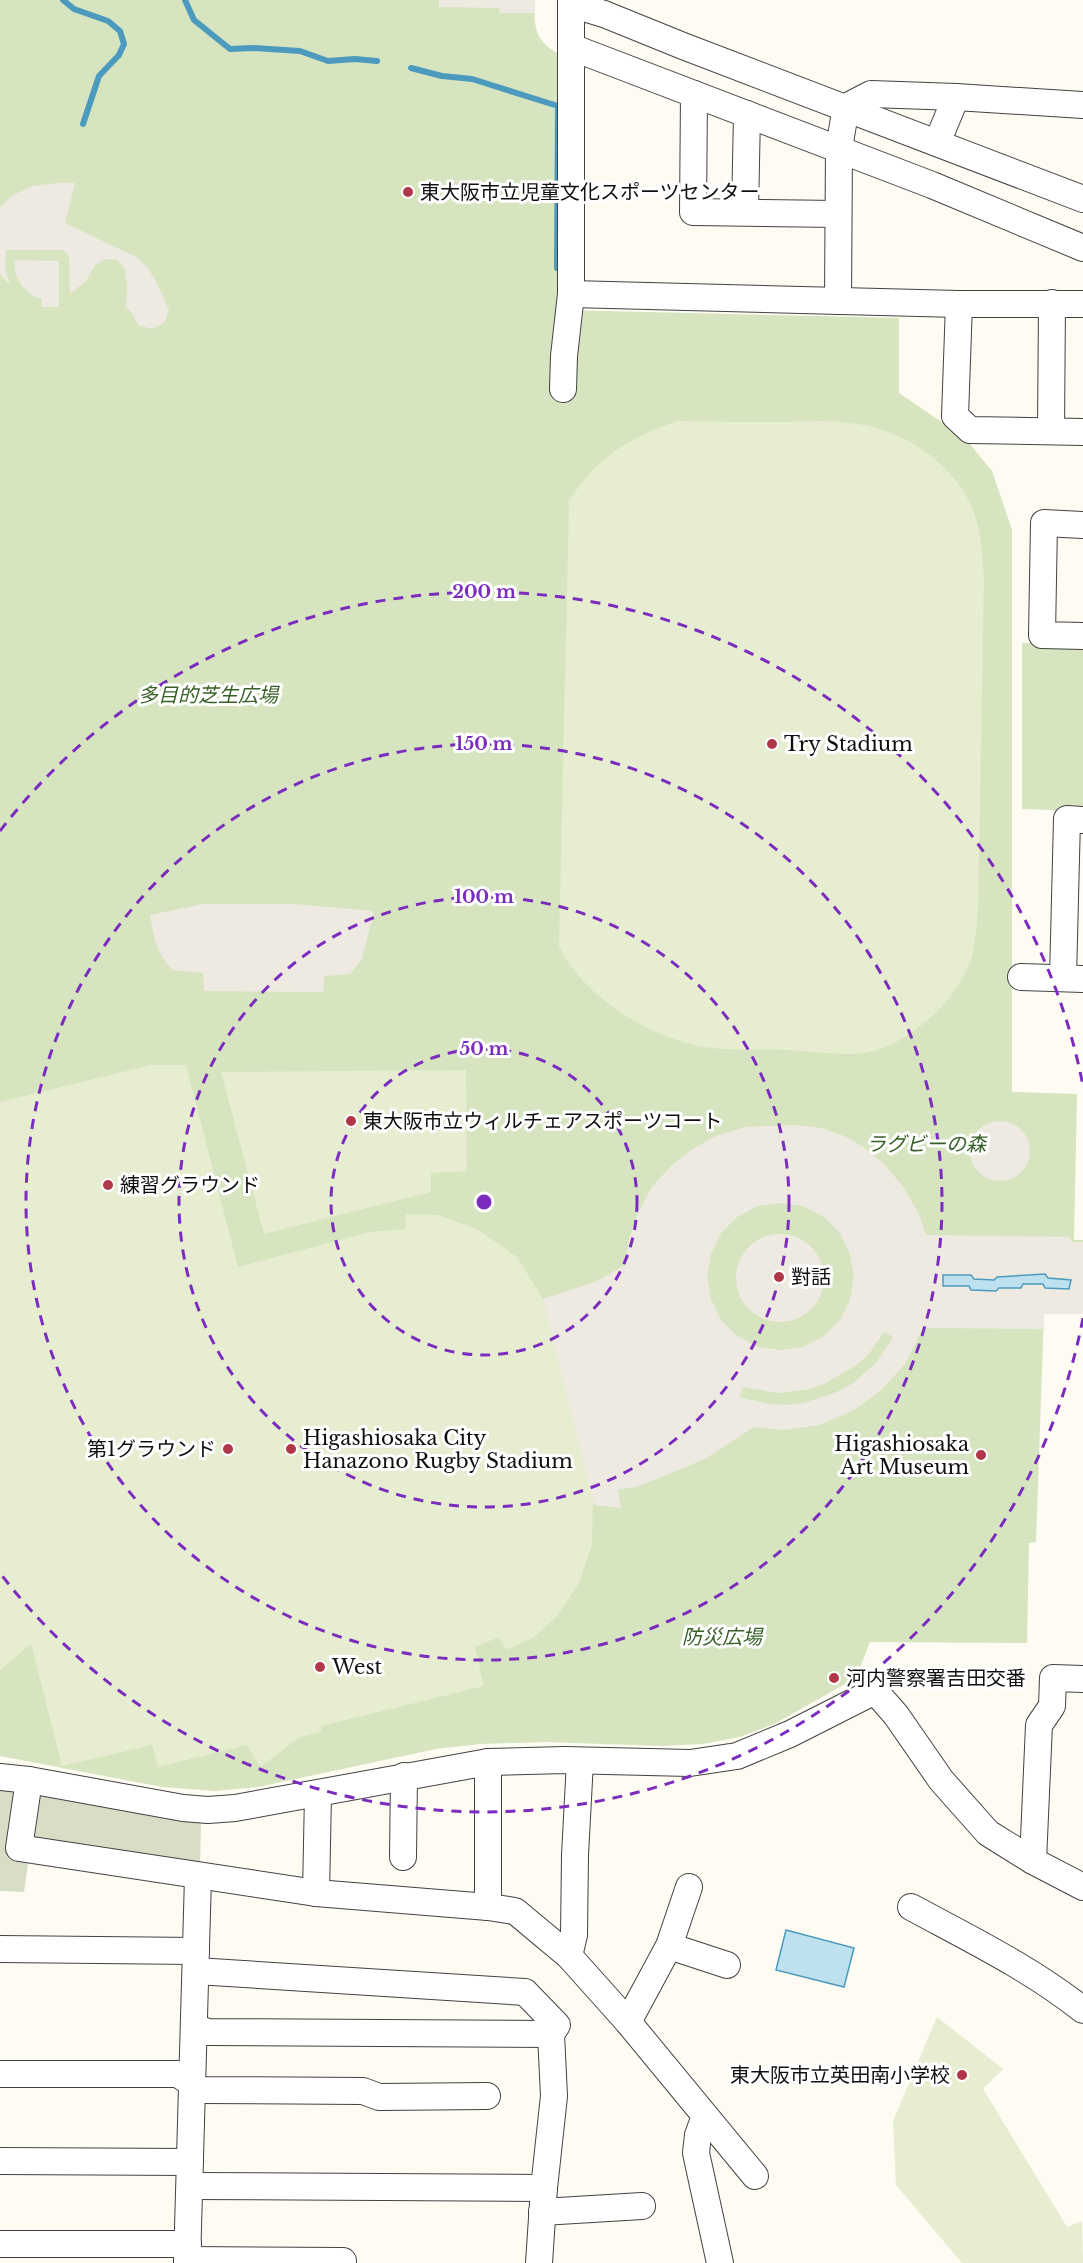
<svg xmlns="http://www.w3.org/2000/svg" width="1083" height="2263" viewBox="0 0 1083 2263" font-family="'Libre Baskerville','Noto Sans JP',serif">
	<style>
		.green { fill: #d6e5c0 }
		.cemetery { fill: #d8dec5 }
		.pitch { fill: #e6edd0 }
		.plaza { fill: #eeeae1; fill-rule: evenodd }
		.water { fill: #bde1ef; stroke: #4c9abe; stroke-width: 1.5 }
		.lines { fill: none; stroke-linecap: round; stroke-linejoin: round }
		.stream { stroke: #4c9abe; stroke-width: 6 }
		.minor-casing { stroke: #424242; stroke-width: 28 }
		.minor { stroke: #fff; stroke-width: 26 }
		.ring { fill: none; stroke: #7b2cbf; stroke-width: 3; stroke-dasharray: 10 8 }
		.poi-dot { fill: #b03747; stroke: #fff; stroke-width: 2 }
		.labels { text-anchor: middle; dominant-baseline: central; stroke-width: 6; stroke-linejoin: round; paint-order: stroke }
		.poi-label { font-size: 20px; fill: #0f0f0f; stroke: #fff; text-anchor: start }
		.park-label { font-size: 20px; font-style: italic; fill: #376026; stroke: #fff }
		.centre { fill: #7b2cbf; stroke: #fff; stroke-width: 3 }
		.ring-label { font-size: 18px; text-anchor: middle; font-weight: bold; fill: #7b2cbf; stroke: #fff; stroke-width: 6; stroke-linejoin: round; paint-order: stroke }
	</style>
	<rect width="100%" height="100%" fill="#fefbf3"/>
	<!-- green -->
	<g class="green">
		<path d="M 0,0 L 535,0 C 533,30 536,42 562,56 L 561,310 L 899,318 L 899,393 L 965,438 L 992,471 L 1012,530 L 1012,1092 L 1077,1094 L 1074,1240 L 1083,1240 L 1083,1314 L 1044,1314 L 1036,1542 L 1029,1543 L 1027,1643 L 870,1642 L 856,1678 L 774,1724 L 740,1737 L 703,1744 L 661,1746 L 546,1742 L 480,1744 L 436,1749 L 258,1787 L 215,1791 L 162,1787 L 0,1756 Z"/>
		<path d="M 1022,643 L 1083,645 L 1083,811 L 1022,809 Z"/>
	</g>
	<!-- cemetery -->
	<g class="cemetery">
		<path d="M 0,1789 L 10,1790 L 19,1798 L 29,1857 L 24,1892 L 0,1891 Z"/>
		<path d="M 39,1793 L 201,1822 L 200,1870 L 33,1843 L 32,1798 Z"/>
	</g>
	<!-- pitch -->
	<g class="pitch">
		<path d="M 677,421 C 712,422 747,422 782,422 C 805,422 829,420 851,423 C 901,429 949,459 971,505 C 981,527 982,553 984,577 L 978,912 C 976,931 975,952 967,970 C 951,1006 904,1047 864,1053 C 844,1056 809,1051 787,1050 C 760,1049 731,1051 705,1047 C 657,1039 609,1011 577,974 C 570,966 565,956 559,947 L 569,501 C 597,457 628,438 677,421 Z"/>
		<path d="M 151,1065 L 186,1065 L 238,1267 L 370,1232 L 405,1229 L 406,1214 L 438,1215 L 477,1229 L 517,1257 L 543,1299 L 593,1496 L 592,1545 L 579,1583 L 557,1616 L 533,1638 L 506,1650 L 499,1637 L 475,1647 L 484,1686 L 321,1726 L 321,1732 L 300,1737 L 260,1767 L 247,1745 L 158,1767 L 152,1745 L 62,1766 L 31,1644 L 0,1670 L 0,1102 Z"/>
		<path d="M 466,1070 L 467,1171 L 431,1173 L 431,1192 L 264,1234 L 221,1072 Z"/>
		<path d="M 937,2017 L 1003,2069 L 983,2089 L 1067,2227 L 1082,2221 L 1083,2263 L 962,2263 L 896,2185 L 893,2121 Z"/>
	</g>
	<!-- plaza -->
	<g class="plaza">
		<path d="M 439,0 L 535,0 L 534,13 L 500,13 L 499,8 L 439,7 Z"/>
		<path d="M 57,183 L 75,183 L 65,223 L 136,257 L 146,266 L 155,279 L 169,310 L 164,323 L 152,329 L 138,325 L 132,313 L 126,307 L 127,288 L 125,269 L 117,260 L 106,259 L 95,265 L 86,281 L 70,294 L 69,257 L 63,250 L 6,250 L 5,267 L 10,285 L 0,274 L 0,207 L 13,195 L 33,186 Z"/>
		<path d="M 14,260 L 59,261 L 59,307 L 42,307 L 42,299 L 33,296 L 22,286 L 16,275 Z"/>
		<path d="M 204,904 L 293,904 L 374,911 L 362,959 L 350,974 L 324,976 L 323,992 L 204,991 L 203,973 L 172,970 L 162,957 L 155,941 L 150,915 Z"/>
		<circle cx="1000" cy="1151" r="30"/>
		<path d="M 795,1125 L 821,1128 L 844,1136 L 865,1148 L 885,1165 L 904,1188 L 919,1214 L 926,1235 L 1068,1237 L 1072,1242 L 1083,1242 L 1083,1314 L 1044,1314 L 1044,1329 L 923,1328 L 906,1363 L 880,1391 L 854,1410 L 819,1425 L 784,1430 L 754,1427 L 705,1459 L 639,1486 L 618,1490 L 621,1508 L 594,1505 L 543,1299 L 595,1282 L 625,1265 L 629,1239 L 638,1213 L 651,1188 L 670,1167 L 691,1150 L 716,1136 L 745,1127 ZM 781,1203 L 803,1206 L 824,1217 L 840,1233 L 850,1254 L 854,1277 L 850,1300 L 840,1320 L 824,1336 L 803,1347 L 780,1350 L 758,1347 L 737,1336 L 721,1320 L 711,1299 L 707,1276 L 711,1254 L 721,1233 L 737,1217 L 758,1206 ZM 997,1277 L 1068,1278 L 1069,1289 L 1045,1288 L 1043,1284 L 1023,1284 L 1021,1288 L 999,1288 L 996,1291 L 972,1290 L 969,1286 L 974,1279 L 994,1280 ZM 884,1332 L 893,1337 L 876,1363 L 853,1383 L 837,1392 L 804,1403 L 786,1405 L 770,1404 L 739,1397 L 743,1387 L 778,1393 L 810,1389 L 824,1384 L 855,1366 L 868,1355 Z"/>
		<circle cx="780" cy="1278" r="44"/>
	</g>
	<!-- water -->
	<g class="water">
		<path d="M 1045,1274 L 1048,1278 L 1071,1280 L 1069,1289 L 1045,1288 L 1043,1284 L 1023,1284 L 1021,1288 L 999,1288 L 996,1291 L 971,1290 L 969,1286 L 943,1286 L 943,1275 L 971,1275 L 974,1279 L 994,1280 L 997,1277 Z"/>
		<path d="M 786,1930 L 854,1948 L 844,1987 L 776,1970 Z"/>
	</g>
	<g class="lines">
		<!-- stream -->
		<g class="stream">
			<path d="M 63,0 L 74,9 L 108,21 L 120,31 L 124,44 L 119,55 L 99,76 L 83,124"/>
			<path d="M 185,0 L 194,20 L 230,49 L 253,48 L 300,51 L 328,61 L 355,59 L 377,61"/>
			<path d="M 411,68 L 442,76 L 472,79 L 558,106 L 557,268"/>
		</g>
		<defs>
			<g id="minor">
				<path d="M 571,4 L 604,14 L 683,46 L 1083,199"/>
				<path d="M 571,47 L 932,185 L 1083,248"/>
				<path d="M 694,94 L 693,212 L 838,214"/>
				<path d="M 937,143 L 956,97 L 1083,105"/>
				<path d="M 745,212 L 747,114"/>
				<path d="M 571,294 L 959,304 L 1083,304"/>
				<path d="M 838,301 L 839,148 L 846,107 L 871,94 L 956,97"/>
				<path d="M 959,304 L 955,416 L 970,430 L 1083,432"/>
				<path d="M 563,389 L 564,356 L 571,294 L 571,0"/>
				<path d="M 1051,431 L 1052,303"/>
				<path d="M 1083,525 L 1044,523 L 1042,635 L 1083,636"/>
				<path d="M 1021,977 L 1083,979"/>
				<path d="M 1063,978 L 1067,819 L 1083,820"/>
				<path d="M 0,1777 L 29,1780 L 183,1808 L 208,1810 L 235,1808 L 488,1762 L 565,1760 L 690,1763 L 737,1756 L 790,1734 L 875,1691 L 896,1715 L 941,1780 L 988,1833 L 1033,1861 L 1083,1887"/>
				<path d="M 29,1780 L 19,1848 L 316,1893 L 488,1907 L 515,1911 L 569,1956 L 628,2022 L 755,2176"/>
				<path d="M 403,1857 L 404,1776"/>
				<path d="M 1033,1861 L 1039,1725 L 1052,1706 L 1053,1678 L 1083,1679"/>
				<path d="M 316,1893 L 318,1794"/>
				<path d="M 488,1907 L 488,1762"/>
				<path d="M 911,1907 C 970,1939 1030,1968 1083,2010"/>
				<path d="M 669,1946 L 727,1965"/>
				<path d="M 0,1949 L 196,1951"/>
				<path d="M 569,1956 L 574,1935 L 575,1855 L 580,1761"/>
				<path d="M 196,1971 L 525,1992 L 557,2025 L 551,2034 L 554,2096 L 544,2188 L 539,2263"/>
				<path d="M 628,2022 L 669,1946 L 689,1887"/>
				<path d="M 195,2028 L 208,2032 L 551,2034"/>
				<path d="M 0,2074 L 178,2074 L 201,2090 L 363,2091 L 379,2097 L 487,2096"/>
				<path d="M 705,2116 L 698,2135 L 696,2153 L 720,2263"/>
				<path d="M 0,2161 L 190,2162"/>
				<path d="M 190,2186 L 544,2188"/>
				<path d="M 542,2212 L 642,2206"/>
				<path d="M 0,2244 L 188,2244"/>
				<path d="M 187,2260 L 343,2261"/>
				<path d="M 187,2263 L 198,1877"/>
			</g>
		</defs>
		<!-- minor casing -->
		<use href="#minor" class="minor-casing"/>
		<!-- minor -->
		<use href="#minor" class="minor"/>
	</g>
	<!-- distance rings -->
	<g class="ring">
		<circle cx="484" cy="1202" r="153"/>
		<circle cx="484" cy="1202" r="305"/>
		<circle cx="484" cy="1202" r="458"/>
		<path d="M1083 1318A610 610 0 0 1 0 1573M0 831A610 610 0 0 1 1083 1086"/>
	</g>
	<!-- markers -->
	<g class="poi-dot">
		<circle cx="408" cy="192" r="6"/>
		<circle cx="772" cy="744" r="6"/>
		<circle cx="351" cy="1121" r="6"/>
		<circle cx="108" cy="1185" r="6"/>
		<circle cx="779" cy="1277" r="6"/>
		<circle cx="228" cy="1449" r="6"/>
		<circle cx="291" cy="1449" r="6"/>
		<circle cx="981" cy="1455" r="6"/>
		<circle cx="320" cy="1667" r="6"/>
		<circle cx="834" cy="1678" r="6"/>
		<circle cx="962" cy="2075" r="6"/>
	</g>
	<g class="labels">
		<!-- poi labels -->
		<g class="poi-label">
			<text x="420" y="192">東大阪市立児童文化スポーツセンター</text>
			<text x="784" y="744">Try Stadium</text>
			<text x="363" y="1121">東大阪市立ウィルチェアスポーツコート</text>
			<text x="120" y="1185">練習グラウンド</text>
			<text x="791" y="1277">對話</text>
			<text x="303" y="1438">Higashiosaka City<tspan x="303" dy="23">Hanazono Rugby Stadium</tspan></text>
			<text x="969" y="1444" text-anchor="end">Higashiosaka<tspan x="969" dy="23">Art Museum</tspan></text>
			<text x="216" y="1449" text-anchor="end">第1グラウンド</text>
			<text x="332" y="1667">West</text>
			<text x="846" y="1678">河内警察署吉田交番</text>
			<text x="950" y="2075" text-anchor="end">東大阪市立英田南小学校</text>
		</g>
		<!-- park labels -->
		<g class="park-label">
			<text x="208" y="695">多目的芝生広場</text>
			<text x="926" y="1144">ラグビーの森</text>
			<text x="722" y="1637">防災広場</text>
		</g>
	</g>
	<circle cx="484" cy="1202" r="9" class="centre"/>
	<g class="ring-label">
		<text x="484" y="598">200 m</text>
		<text x="484" y="750">150 m</text>
		<text x="484" y="903">100 m</text>
		<text x="484" y="1055">50 m</text>
	</g>
</svg>
